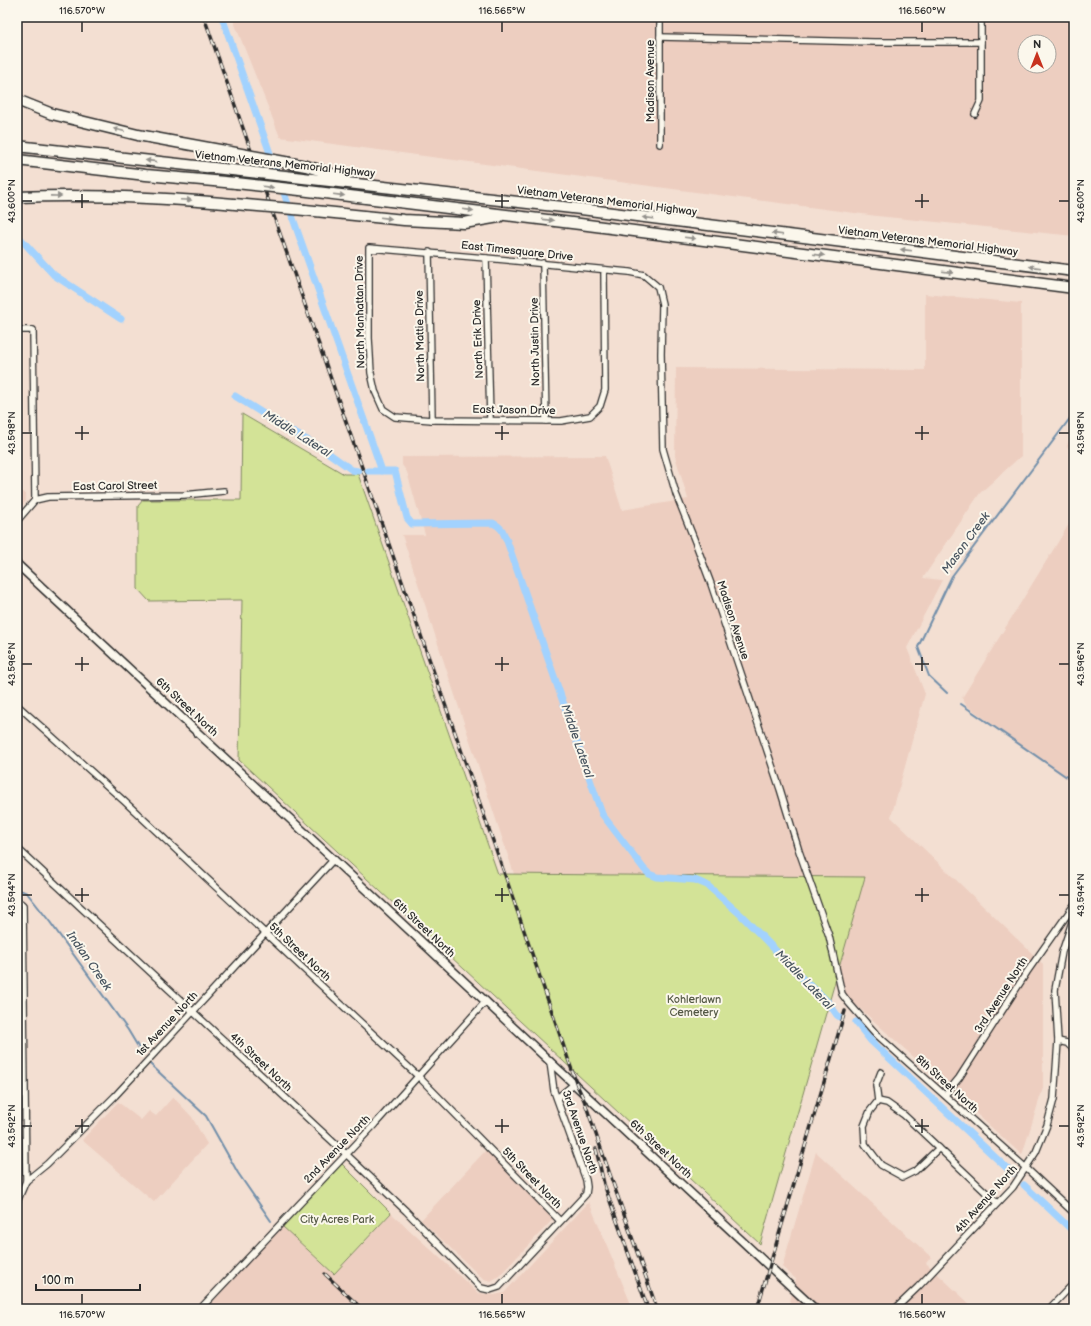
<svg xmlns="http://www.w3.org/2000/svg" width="1091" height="1326" viewBox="0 0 1091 1326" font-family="'Balsamiq Sans',sans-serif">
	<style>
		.built { fill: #edcec0; fill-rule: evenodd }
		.green { fill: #d3e397; stroke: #7f8761 }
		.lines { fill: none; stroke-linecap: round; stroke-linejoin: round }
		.stream { stroke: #728faa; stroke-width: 2 }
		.canal { stroke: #a2d2fe; stroke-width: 7 }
		.minor-casing { stroke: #2b2b2b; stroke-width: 8 }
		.tertiary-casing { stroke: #2b2b2b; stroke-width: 10 }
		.motorway-casing { stroke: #2b2b2b; stroke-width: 13 }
		.minor { stroke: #fbf7ec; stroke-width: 5.5 }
		.tertiary { stroke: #fbf7ec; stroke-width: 7 }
		.motorway { stroke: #fbf7ec; stroke-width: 10 }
		.rail-casing { stroke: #2b2b2b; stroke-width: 3.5 }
		.rail { stroke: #fbf7ec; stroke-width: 2; stroke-dasharray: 6; stroke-linecap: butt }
		.motorway-bridge-casing { stroke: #2b2b2b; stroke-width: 13; stroke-linecap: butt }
		.motorway-bridge { stroke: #fbf7ec; stroke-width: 10 }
		.oneway { fill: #93918c }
		.ticks { fill: none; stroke: #2b2b2b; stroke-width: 1.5 }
		.labels { text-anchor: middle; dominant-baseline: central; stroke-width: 4; stroke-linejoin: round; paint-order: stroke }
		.street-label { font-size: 11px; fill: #2b2b2b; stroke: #fbf7ec }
		.park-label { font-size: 11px; fill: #555946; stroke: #fbf7ec }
		.water-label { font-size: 12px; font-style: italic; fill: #495560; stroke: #fbf7ec }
		.neatline { fill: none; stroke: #2b2b2b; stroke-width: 1.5 }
		.ticks-label { font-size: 10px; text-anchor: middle; fill: #2b2b2b }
	</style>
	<rect width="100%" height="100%" fill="#f3dfd2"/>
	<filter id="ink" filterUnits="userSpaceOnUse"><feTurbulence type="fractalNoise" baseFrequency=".025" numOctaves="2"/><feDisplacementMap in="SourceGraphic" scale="8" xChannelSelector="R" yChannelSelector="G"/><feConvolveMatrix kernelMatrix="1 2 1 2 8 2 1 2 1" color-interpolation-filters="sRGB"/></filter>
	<g filter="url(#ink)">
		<!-- built -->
		<g class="built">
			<path d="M 232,17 L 1074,17 L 1074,236 L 877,216 L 280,137 ZM 1025,42 L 1049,42 L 1049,66 L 1025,66 Z"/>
			<path d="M 925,294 L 1021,303 L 1021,456 L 980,493 L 923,578 L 942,580 L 907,648 L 925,694 L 891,817 L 1043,964 L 1043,1088 L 1022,1155 L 834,985 L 864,877 L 514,874 L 402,535 L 425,535 L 407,472 L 402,465 L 402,457 L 605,456 L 622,510 L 688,499 L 675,456 L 676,368 L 925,370 Z"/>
			<path d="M 1074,429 L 1074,454 L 1067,446 Z"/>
			<path d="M 17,487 L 26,495 L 26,501 L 17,511 Z"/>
			<path d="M 1074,516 L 1074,784 L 966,705 L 962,698 Z"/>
			<path d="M 173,1097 L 192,1117 L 207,1144 L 154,1202 L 82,1140 L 118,1102 L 141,1120 L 149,1111 L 156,1116 Z"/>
			<path d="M 487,1149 L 558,1214 L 499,1276 L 491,1281 L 484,1279 L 481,1277 L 421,1220 Z"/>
			<path d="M 816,1152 L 931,1257 L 926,1263 L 974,1308 L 972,1309 L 788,1309 L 796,1279 L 782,1267 Z"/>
			<path d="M 589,1202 L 633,1309 L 206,1309 L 282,1226 L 334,1274 L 391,1213 L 478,1293 L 494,1295 L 504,1293 Z"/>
		</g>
		<!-- green -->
		<g class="green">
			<path d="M 242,414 L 344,474 L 358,474 L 498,874 L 865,877 L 760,1244 L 239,760 L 242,600 L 149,601 L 138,589 L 138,506 L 143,500 L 241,500 Z"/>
			<path d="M 341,1163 L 391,1213 L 334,1274 L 282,1226 Z"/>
		</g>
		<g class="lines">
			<!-- stream -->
			<g class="stream">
				<path d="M 947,693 L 929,676 L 918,647 L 952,576 L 1074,413"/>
				<path d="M 961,704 L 1074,782"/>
				<path d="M 17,889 L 27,893 L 50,922 L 128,1030 L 140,1050"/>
				<path d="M 150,1064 L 206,1116 L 238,1173 L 271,1221"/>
			</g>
			<!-- canal -->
			<g class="canal">
				<path d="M 222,17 L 382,471"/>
				<path d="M 17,235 L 54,275 L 121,319"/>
				<path d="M 235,396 L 291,431 L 320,447 L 352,470 L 358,471"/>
				<path d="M 368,471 L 395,471 L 407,518 L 412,524 L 493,523 L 498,526 L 502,530 L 507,541 L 602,814 L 644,869 L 649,874 L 657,877 L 695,880 L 707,885 L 741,915 L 784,959 L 805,981 L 817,991 L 828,1002 L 837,1015 L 840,1017"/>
				<path d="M 856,1022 L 871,1041 L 1012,1173"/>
				<path d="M 1024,1185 L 1074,1232"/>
			</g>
			<defs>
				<g id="minor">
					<path d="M 660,17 L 660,144"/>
					<path d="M 660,37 L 874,42 L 981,42"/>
					<path d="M 975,114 L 981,101 L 981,17"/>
					<path d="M 429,252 L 432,420"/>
					<path d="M 486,258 L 490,420"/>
					<path d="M 543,263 L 546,421"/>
					<path d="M 604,270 L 605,390 L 600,406 L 590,416 L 561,421 L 432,420 L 395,417 L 383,409 L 375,391 L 371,373 L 369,338 L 369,248 L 486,258 L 629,272 L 644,275 L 658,287 L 662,304 L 661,354 L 663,449 L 676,494 L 696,544 L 711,584 L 780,789 L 799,851 L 829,936 L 842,994 L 848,1002 L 876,1034 L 1026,1168 L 1074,1213"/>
					<path d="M 17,330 L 33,330 L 35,500"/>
					<path d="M 17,521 L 35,500 L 48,497 L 184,495 L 224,491"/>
					<path d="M 17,705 L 124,801 L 418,1076 L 560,1221"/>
					<path d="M 17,848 L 346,1154 L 406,1211 L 481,1288 L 490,1290 L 499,1287 L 586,1194 L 587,1187 L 586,1180 L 554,1091 L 550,1062"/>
					<path d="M 17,900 L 23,905 L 26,1181"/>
					<path d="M 1058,1041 L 1067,1043 L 1074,1050"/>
					<path d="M 945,1095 L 959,1078 L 1027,972 L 1074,905"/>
					<path d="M 557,1098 L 575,1083"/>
					<path d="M 878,1101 L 887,1103 L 904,1115 L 939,1148 L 915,1171 L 903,1177 L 881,1165 L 865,1144 L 864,1126 L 870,1111 Z"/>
					<path d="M 878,1101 L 876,1085 L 881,1072"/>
					<path d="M 939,1148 L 997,1203"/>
					<path d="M 17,1202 L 26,1181 L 47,1164 L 115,1096 L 334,859"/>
					<path d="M 200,1309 L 375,1124 L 486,1001"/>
					<path d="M 895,1309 L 918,1287 L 1013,1187 L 1036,1152 L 1047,1125 L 1054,1099 L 1058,1041 L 1055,990 L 1062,952 L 1074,916"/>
					<path d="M 1049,1309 L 1074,1283"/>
				</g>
				<path id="tertiary" d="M 17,564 L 815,1309"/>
				<g id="motorway">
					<path d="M 17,100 L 52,114 L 138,135 L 225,151"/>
					<path d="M 17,146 L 232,170"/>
					<path d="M 17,160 L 146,175 L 236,183"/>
					<path d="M 290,163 L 306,166 L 342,177"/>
					<path d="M 294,177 L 581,209 L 1074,271"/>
					<path d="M 300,190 L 580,224 L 1074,288"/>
					<path d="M 17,197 C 93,194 170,198 246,205"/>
					<path d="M 305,210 L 404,220 L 464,223 L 499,217"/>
				</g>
			</defs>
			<!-- minor casing -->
			<use href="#minor" class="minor-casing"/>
			<!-- tertiary casing -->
			<use href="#tertiary" class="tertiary-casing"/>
			<!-- motorway casing -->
			<use href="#motorway" class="motorway-casing"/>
			<!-- minor -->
			<use href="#minor" class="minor"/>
			<!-- tertiary -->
			<use href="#tertiary" class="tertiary"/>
			<!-- motorway -->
			<use href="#motorway" class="motorway"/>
			<defs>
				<g id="rail">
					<path d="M 204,17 L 506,878 L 577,1085 L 584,1100 L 657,1309"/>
					<path d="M 596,1149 L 604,1184 L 648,1309"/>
					<path d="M 325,1274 L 362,1309"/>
					<path d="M 757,1309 L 845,1011"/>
				</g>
			</defs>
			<!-- rail casing -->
			<use href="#rail" class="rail-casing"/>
			<!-- rail -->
			<use href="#rail" class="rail"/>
			<defs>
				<g id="motorway-bridge">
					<path d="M 225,151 L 290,163"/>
					<path d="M 232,170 L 294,177"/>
					<path d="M 236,183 L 300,190"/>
					<path d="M 246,205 L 305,210"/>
				</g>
			</defs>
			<!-- motorway-bridge casing -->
			<use href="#motorway-bridge" class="motorway-bridge-casing"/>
			<!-- motorway-bridge -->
			<use href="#motorway-bridge" class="motorway-bridge"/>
		</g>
		<!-- one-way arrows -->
		<defs><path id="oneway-solid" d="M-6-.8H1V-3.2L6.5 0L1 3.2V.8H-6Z"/></defs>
		<g class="oneway">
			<use href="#oneway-solid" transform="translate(119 130) rotate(-166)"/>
			<use href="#oneway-solid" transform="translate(151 161) rotate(-174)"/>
			<use href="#oneway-solid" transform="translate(268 187) rotate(7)"/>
			<use href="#oneway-solid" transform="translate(339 195) rotate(7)"/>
			<use href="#oneway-solid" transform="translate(56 196) rotate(1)"/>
			<use href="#oneway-solid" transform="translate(186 200) rotate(3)"/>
			<use href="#oneway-solid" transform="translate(468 210) rotate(7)"/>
			<use href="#oneway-solid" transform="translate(386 218) rotate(7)"/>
			<use href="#oneway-solid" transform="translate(648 218) rotate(-173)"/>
			<use href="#oneway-solid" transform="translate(548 220) rotate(7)"/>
			<use href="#oneway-solid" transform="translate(777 234) rotate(-173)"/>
			<use href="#oneway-solid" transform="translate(690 238) rotate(7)"/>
			<use href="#oneway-solid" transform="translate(906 250) rotate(-173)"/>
			<use href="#oneway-solid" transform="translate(819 255) rotate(7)"/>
			<use href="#oneway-solid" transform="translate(1035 267) rotate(-173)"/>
			<use href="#oneway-solid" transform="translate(948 272) rotate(7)"/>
		</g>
	</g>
	<!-- ticks -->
	<path class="ticks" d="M 82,22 L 82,32M 502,22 L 502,32M 922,22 L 922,32M 82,194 L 82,208M 502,194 L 502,208M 922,194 L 922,208M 22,201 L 32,201M 75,201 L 89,201M 495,201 L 509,201M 915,201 L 929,201M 1059,201 L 1069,201M 82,426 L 82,440M 502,426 L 502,440M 922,426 L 922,440M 22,433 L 32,433M 75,433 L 89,433M 495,433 L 509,433M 915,433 L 929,433M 1059,433 L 1069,433M 82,657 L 82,671M 502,657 L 502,671M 922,657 L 922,671M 22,664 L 32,664M 75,664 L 89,664M 495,664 L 509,664M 915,664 L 929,664M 1059,664 L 1069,664M 82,888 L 82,902M 502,888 L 502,902M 922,888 L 922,902M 22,895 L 32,895M 75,895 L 89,895M 495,895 L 509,895M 915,895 L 929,895M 1059,895 L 1069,895M 82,1119 L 82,1133M 502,1119 L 502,1133M 922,1119 L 922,1133M 22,1126 L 32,1126M 75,1126 L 89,1126M 495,1126 L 509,1126M 915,1126 L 929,1126M 1059,1126 L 1069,1126M 82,1294 L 82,1304M 502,1294 L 502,1304M 922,1294 L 922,1304"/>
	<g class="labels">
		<!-- street labels -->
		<g class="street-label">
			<text transform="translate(650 81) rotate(-90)">Madison Avenue</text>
			<text transform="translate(285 164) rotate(6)">Vietnam Veterans Memorial Highway</text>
			<text transform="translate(607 201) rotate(7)">Vietnam Veterans Memorial Highway</text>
			<text transform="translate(928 241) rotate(7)">Vietnam Veterans Memorial Highway</text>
			<text transform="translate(517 251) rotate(6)">East Timesquare Drive</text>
			<text transform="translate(360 312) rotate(-91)">North Manhattan Drive</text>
			<text transform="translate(420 336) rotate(-91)">North Mattie Drive</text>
			<text transform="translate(478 339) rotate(-92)">North Erik Drive</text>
			<text transform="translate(535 342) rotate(-91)">North Justin Drive</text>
			<text transform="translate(514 410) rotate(1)">East Jason Drive</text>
			<text transform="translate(115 486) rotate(-1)">East Carol Street</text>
			<text transform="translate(733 620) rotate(72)">Madison Avenue</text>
			<text transform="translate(187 707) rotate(43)">6th Street North</text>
			<text transform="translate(424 928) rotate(43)">6th Street North</text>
			<text transform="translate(300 952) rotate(43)">5th Street North</text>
			<text transform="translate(1001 995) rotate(-57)">3rd Avenue North</text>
			<text transform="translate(167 1024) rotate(-47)">1st Avenue North</text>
			<text transform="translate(261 1062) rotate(43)">4th Street North</text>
			<text transform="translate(947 1084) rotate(42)">8th Street North</text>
			<text transform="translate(580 1132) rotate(71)">3rd Avenue North</text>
			<text transform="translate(337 1149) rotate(-46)">2nd Avenue North</text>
			<text transform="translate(661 1149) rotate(43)">6th Street North</text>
			<text transform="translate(532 1178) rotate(46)">5th Street North</text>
			<text transform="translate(986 1199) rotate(-48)">4th Avenue North</text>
		</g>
		<!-- park labels -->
		<g class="park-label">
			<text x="694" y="999">Kohlerlawn<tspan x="694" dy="13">Cemetery</tspan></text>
			<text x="337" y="1219">City Acres Park</text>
		</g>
		<!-- water labels -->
		<g class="water-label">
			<text transform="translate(297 434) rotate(32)">Middle Lateral</text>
			<text transform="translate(966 543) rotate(-54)">Mason Creek</text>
			<text transform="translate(577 741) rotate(71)">Middle Lateral</text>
			<text transform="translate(89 961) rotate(55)">Indian Creek</text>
			<text transform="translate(804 980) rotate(46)">Middle Lateral</text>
		</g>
	</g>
	<!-- margin -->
	<rect width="1091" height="1326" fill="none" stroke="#fbf7ec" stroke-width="44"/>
	<!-- north arrow -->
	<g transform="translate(1037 54)"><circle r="19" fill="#fbf7ec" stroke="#a8a59f"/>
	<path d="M0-3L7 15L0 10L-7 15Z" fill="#c8321e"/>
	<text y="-6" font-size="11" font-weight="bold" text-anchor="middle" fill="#2b2b2b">N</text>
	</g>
	<!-- scale -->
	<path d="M36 1284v6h104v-6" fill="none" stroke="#2b2b2b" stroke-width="2"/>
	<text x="42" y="1284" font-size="12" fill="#2b2b2b" stroke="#fbf7ec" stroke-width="3" paint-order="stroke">100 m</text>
	<rect x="22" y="22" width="1047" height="1282" class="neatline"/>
	<g class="ticks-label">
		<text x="82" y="14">116.570°W</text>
		<text x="502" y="14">116.565°W</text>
		<text x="922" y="14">116.560°W</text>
		<text transform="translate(11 201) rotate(-90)" y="4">43.600°N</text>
		<text transform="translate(1080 201) rotate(-90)" y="4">43.600°N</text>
		<text transform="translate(11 433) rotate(-90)" y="4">43.598°N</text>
		<text transform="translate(1080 433) rotate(-90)" y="4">43.598°N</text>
		<text transform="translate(11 664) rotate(-90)" y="4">43.596°N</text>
		<text transform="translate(1080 664) rotate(-90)" y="4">43.596°N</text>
		<text transform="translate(11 895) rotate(-90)" y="4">43.594°N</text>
		<text transform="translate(1080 895) rotate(-90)" y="4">43.594°N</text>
		<text transform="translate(11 1126) rotate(-90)" y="4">43.592°N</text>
		<text transform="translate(1080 1126) rotate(-90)" y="4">43.592°N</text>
		<text x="82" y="1318">116.570°W</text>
		<text x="502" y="1318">116.565°W</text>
		<text x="922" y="1318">116.560°W</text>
	</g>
</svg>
